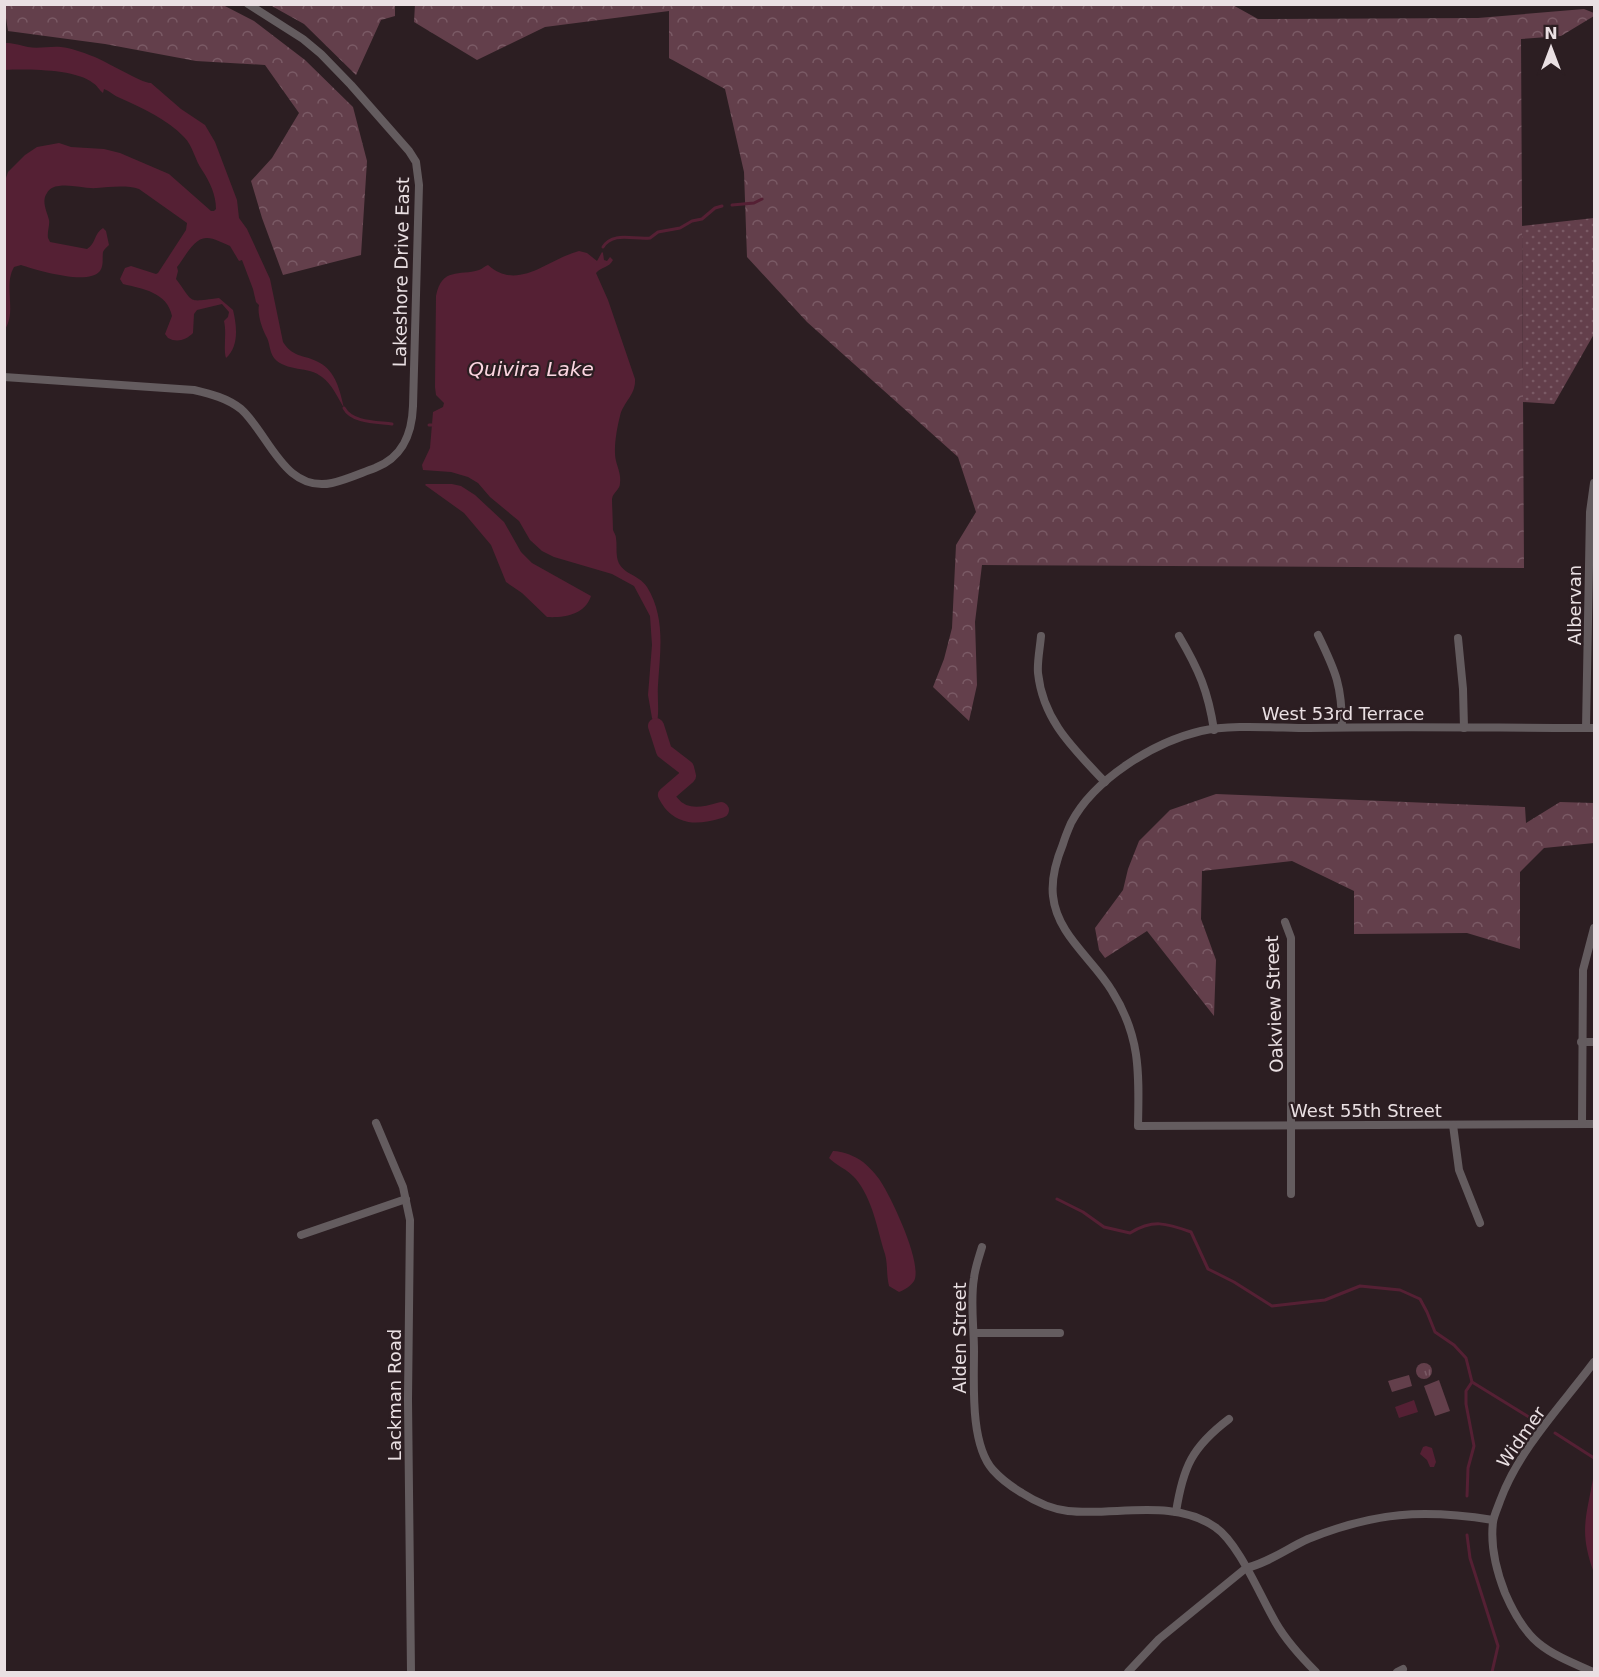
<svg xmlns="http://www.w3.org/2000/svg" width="1599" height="1677" viewBox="0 0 1599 1677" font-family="'DejaVu Sans',sans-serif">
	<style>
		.grass { fill: url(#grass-dots) }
		.forest { fill: url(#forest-crowns) }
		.park { fill: url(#park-tufts) }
		.pitch { fill: #633f4b }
		.water { fill: #552034 }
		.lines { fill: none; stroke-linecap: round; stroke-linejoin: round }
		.stream { stroke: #552034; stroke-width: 3 }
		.river { stroke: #552034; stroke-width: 16 }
		.minor { stroke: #645c5f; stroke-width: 8 }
		.labels { text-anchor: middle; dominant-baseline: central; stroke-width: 4.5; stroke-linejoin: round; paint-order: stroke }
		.street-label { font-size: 18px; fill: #eae0e3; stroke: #2c1e22 }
		.water-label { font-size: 20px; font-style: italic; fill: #fbd5e0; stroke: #2c1e22 }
	</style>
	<defs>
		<pattern id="grass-dots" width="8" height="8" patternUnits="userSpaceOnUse" patternTransform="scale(1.5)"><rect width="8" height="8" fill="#633f4b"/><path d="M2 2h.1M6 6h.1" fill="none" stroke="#7a5a65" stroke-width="1.8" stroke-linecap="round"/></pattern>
		<pattern id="forest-crowns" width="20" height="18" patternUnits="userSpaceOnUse" patternTransform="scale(1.5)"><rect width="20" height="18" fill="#633f4b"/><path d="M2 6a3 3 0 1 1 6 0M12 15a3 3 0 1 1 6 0" fill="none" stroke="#7a5a65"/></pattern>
		<pattern id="park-tufts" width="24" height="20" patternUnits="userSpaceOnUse" patternTransform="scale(1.5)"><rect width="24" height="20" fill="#633f4b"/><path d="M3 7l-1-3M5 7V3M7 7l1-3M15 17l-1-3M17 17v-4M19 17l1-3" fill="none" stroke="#7a5a65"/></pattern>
	</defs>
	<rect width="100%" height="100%" fill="#2c1e22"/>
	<!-- grass -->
	<path class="grass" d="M 1594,218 L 1594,334 L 1554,404 L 1523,402 L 1522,226 Z"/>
	<!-- forest -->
	<g class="forest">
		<path d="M 415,4 L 1231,4 L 1258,19 L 1478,18 L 1584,9 L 1594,13 L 1594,16 L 1561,36 L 1521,39 L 1524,568 L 982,565 L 975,622 L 977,685 L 969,721 L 933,687 L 944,659 L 952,628 L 956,545 L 976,512 L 958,457 L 807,322 L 747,257 L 744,172 L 725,89 L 669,58 L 669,11 L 545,27 L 477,60 L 414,22 Z"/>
		<path d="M 4,5 L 223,5 L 254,21 L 305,60 L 353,107 L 367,161 L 361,255 L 283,275 L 262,218 L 251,181 L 272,158 L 299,113 L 265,65 L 196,61 L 105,44 L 8,31 Z"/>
		<path d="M 270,5 L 395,5 L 395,16 L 381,20 L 356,75 L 304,24 Z"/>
		<path d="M 1216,794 L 1525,807 L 1526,823 L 1560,802 L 1594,803 L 1594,843 L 1544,848 L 1520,872 L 1520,949 L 1467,933 L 1354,934 L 1354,891 L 1292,861 L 1202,871 L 1201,919 L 1216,960 L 1214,1016 L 1147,931 L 1105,958 L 1099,950 L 1095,928 L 1123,890 L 1128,869 L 1139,841 L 1170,810 Z"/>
	</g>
	<!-- park -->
	<circle class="park" cx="1424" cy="1371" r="8"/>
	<!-- pitch -->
	<g class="pitch">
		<path d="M 1409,1375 L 1412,1386 L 1392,1392 L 1388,1381 Z"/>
		<path d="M 1439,1380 L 1450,1411 L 1435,1416 L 1424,1386 Z"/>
	</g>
	<!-- water -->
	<g class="water">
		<path d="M 5,43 C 13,43 19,45 28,47 C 38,49 50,46 61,47 C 71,48 82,52 92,56 C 106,61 143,84 151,83 L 181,109 L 205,125 L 215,142 L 237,200 L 239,218 L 247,229 L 270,279 L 283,342 C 294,359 305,354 320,363 C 336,372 340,391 344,408 C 338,398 332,384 322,377 C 309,366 286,372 274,358 C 269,351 270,342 266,336 C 262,328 257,314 259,305 L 256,302 L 253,289 L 242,260 L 239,261 L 230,246 C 223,243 214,238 207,238 C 194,237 184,259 177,267 L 178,271 L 176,279 C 195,304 186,302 219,298 L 233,310 C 237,326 239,347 226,358 C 223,348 227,334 224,321 L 228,317 L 229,312 L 222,304 L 197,310 L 194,314 L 193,333 C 186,340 177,343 168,338 L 165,334 L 172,316 C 167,292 143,289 123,284 L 120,279 L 125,268 L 131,266 L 156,274 L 158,273 L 186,230 L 187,223 L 139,189 C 127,185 110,187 97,188 C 85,189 71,184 59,186 C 54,186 49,189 47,193 C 41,201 47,212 49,220 C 50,225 47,232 48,238 L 50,242 L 87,249 C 96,244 94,233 103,228 L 106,231 L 109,245 C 107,247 104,249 103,252 C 102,259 104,265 100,271 C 88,286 37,270 21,265 L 14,267 C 3,286 17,311 5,329 L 5,181 L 8,172 L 25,155 L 37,147 L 59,143 L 71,147 L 104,149 L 120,153 L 169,174 L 211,211 L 214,211 L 216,209 C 216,195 210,182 202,170 C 195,160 193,146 184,137 C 167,119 142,108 120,98 C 114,96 110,91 104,89 L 103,93 C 99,90 97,85 93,83 C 76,69 26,69 5,70 Z"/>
		<path d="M 579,251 L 587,253 L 597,261 L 602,252 L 603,253 L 604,260 L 607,261 L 610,257 L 613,260 C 609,268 602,266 596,273 L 608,300 L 635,379 C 636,395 624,401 620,416 C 617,428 613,449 616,461 C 618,469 621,474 620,483 C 620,490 613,492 612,499 C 612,503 613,525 613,530 C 614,533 616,535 616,538 C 617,544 616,551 617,557 C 620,575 638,573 647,587 C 666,618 660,652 658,685 C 657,699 660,713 656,726 L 652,718 L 648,695 L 652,645 L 650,616 L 634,586 L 612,574 L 554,557 L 542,551 L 530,540 L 519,521 L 490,497 L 478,483 L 468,477 L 451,472 L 423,470 L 422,465 L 430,448 L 433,412 L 443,407 L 444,403 L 436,395 L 435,387 L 436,296 C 442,267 459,276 479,270 C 482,269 485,266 488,265 C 518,292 548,259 579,251 Z"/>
		<path d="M 426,484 L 452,484 L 461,486 L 475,495 L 504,522 L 521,552 L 532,563 L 591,596 C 585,615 563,618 547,617 L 522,593 L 506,582 L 491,545 L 464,513 L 425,485 Z"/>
		<path d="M 833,1151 C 843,1151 855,1156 863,1162 C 869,1167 877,1175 881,1182 C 892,1199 923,1264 914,1281 C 911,1286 904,1290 899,1292 L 889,1286 C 886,1273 888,1265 885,1254 C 877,1229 873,1199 855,1178 C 847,1169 837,1166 829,1158 Z"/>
		<path d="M 1414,1400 L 1418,1412 L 1399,1418 L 1395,1407 Z"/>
		<path d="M 1426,1446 L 1432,1448 L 1436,1462 L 1434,1467 L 1430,1467 L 1427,1460 L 1420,1454 L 1423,1447 Z"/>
		<path d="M 1594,1473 L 1594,1573 C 1578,1530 1587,1516 1594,1473 Z"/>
	</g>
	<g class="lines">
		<!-- stream -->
		<g class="stream">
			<path d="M 732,205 L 754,203 L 762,199"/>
			<path d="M 603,247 C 613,231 634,240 650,238 L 658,232 L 680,228 L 692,221 L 702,219 L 715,208 L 722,206"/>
			<path d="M 344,408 C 352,423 377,422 392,424"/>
			<path d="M 429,425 L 432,425"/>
			<path d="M 1057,1199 L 1083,1212 L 1104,1227 L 1130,1233 C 1153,1219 1166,1223 1191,1232 L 1208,1269 L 1234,1282 L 1272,1306 L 1325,1300 L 1360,1286 L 1400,1290 L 1420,1299 L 1427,1312 L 1435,1332 L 1454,1345 L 1466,1358 L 1472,1382 L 1532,1419"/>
			<path d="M 1555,1433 L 1594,1458"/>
			<path d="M 1467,1496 L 1468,1468 L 1474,1446 L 1466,1404 L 1466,1391 L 1472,1382"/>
			<path d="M 1467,1535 L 1470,1558 L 1498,1646 L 1492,1672"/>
		</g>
		<!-- river -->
		<path class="river" d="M 656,726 L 664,751 L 686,768 L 688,776 L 666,795 C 678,819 699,817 721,810"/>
		<!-- minor -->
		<g class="minor">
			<path d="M 4,377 L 194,390 C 211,394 227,398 241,409 C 269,434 284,493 332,483 C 346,480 361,473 375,468 C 403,457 412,434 413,406 L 419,185 L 416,162 L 409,151 L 351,85 L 321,54 L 303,39 L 248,4"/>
			<path d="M 1318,635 C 1336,672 1342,686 1342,727"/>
			<path d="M 1041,636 C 1040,648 1037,662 1038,673 C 1043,721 1074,749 1105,782"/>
			<path d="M 1179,636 C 1199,670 1208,691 1214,730"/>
			<path d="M 1458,638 L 1463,689 L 1464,728"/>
			<path d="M 1586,728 L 1590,512 L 1594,483"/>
			<path d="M 1594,728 C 1499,728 1404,726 1309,728 C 1278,728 1230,724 1201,731 C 1154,742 1094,779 1071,823 C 1068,830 1065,837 1063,844 C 1056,861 1051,878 1053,896 C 1057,935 1093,959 1112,991 C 1141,1037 1139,1074 1138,1126 L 1594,1124"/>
			<path d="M 1285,922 L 1291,938 L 1291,1194"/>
			<path d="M 1581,1042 L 1594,1042"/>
			<path d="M 376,1123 L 403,1187 L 410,1220 L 408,1400 L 411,1672"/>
			<path d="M 1582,1124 L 1583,970 L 1594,928"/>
			<path d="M 1453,1125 L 1459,1170 L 1480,1223"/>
			<path d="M 301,1235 L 406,1199"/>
			<path d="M 982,1247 C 979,1257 975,1268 974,1278 C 970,1301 974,1327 974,1351 C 974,1384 970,1444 993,1470 C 1001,1479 1012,1487 1022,1493 C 1036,1502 1051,1509 1068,1511 C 1116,1516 1173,1498 1215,1527 C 1239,1543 1261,1598 1276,1623 C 1287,1642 1301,1657 1316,1672"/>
			<path d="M 974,1333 L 1060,1333"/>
			<path d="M 1176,1512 C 1183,1467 1192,1447 1229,1419"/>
			<path d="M 1128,1672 L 1159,1639 L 1246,1568 C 1268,1563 1288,1548 1308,1539 C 1375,1512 1423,1509 1493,1520"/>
			<path d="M 1397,1672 L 1403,1669"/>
			<path d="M 1593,1672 C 1545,1651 1527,1644 1505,1593 C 1496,1570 1490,1547 1493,1522 C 1494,1515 1498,1507 1500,1501 C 1519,1449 1562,1405 1594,1362"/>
		</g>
	</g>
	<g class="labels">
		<!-- street labels -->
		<g class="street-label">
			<text transform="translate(401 272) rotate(-89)">Lakeshore Drive East</text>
			<text transform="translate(1574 605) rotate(-90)">Albervan</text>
			<text x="1343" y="713">West 53rd Terrace</text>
			<text transform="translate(1274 1004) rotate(-92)">Oakview Street</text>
			<text x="1366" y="1110">West 55th Street</text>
			<text transform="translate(959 1338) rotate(-90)">Alden Street</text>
			<text transform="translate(394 1395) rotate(-90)">Lackman Road</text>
			<text transform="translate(1521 1437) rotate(-55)">Widmer</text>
		</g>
		<!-- water labels -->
		<g class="water-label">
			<text x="531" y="369">Quivira Lake</text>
		</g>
	</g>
	<!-- border -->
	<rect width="1599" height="1677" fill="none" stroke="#eae0e3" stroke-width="12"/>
	<!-- north arrow -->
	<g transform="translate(1551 48)" stroke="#2c1e22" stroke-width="4.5" paint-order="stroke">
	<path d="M0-4.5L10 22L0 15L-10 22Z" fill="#eae0e3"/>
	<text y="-9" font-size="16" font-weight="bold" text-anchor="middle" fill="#eae0e3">N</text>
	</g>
</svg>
